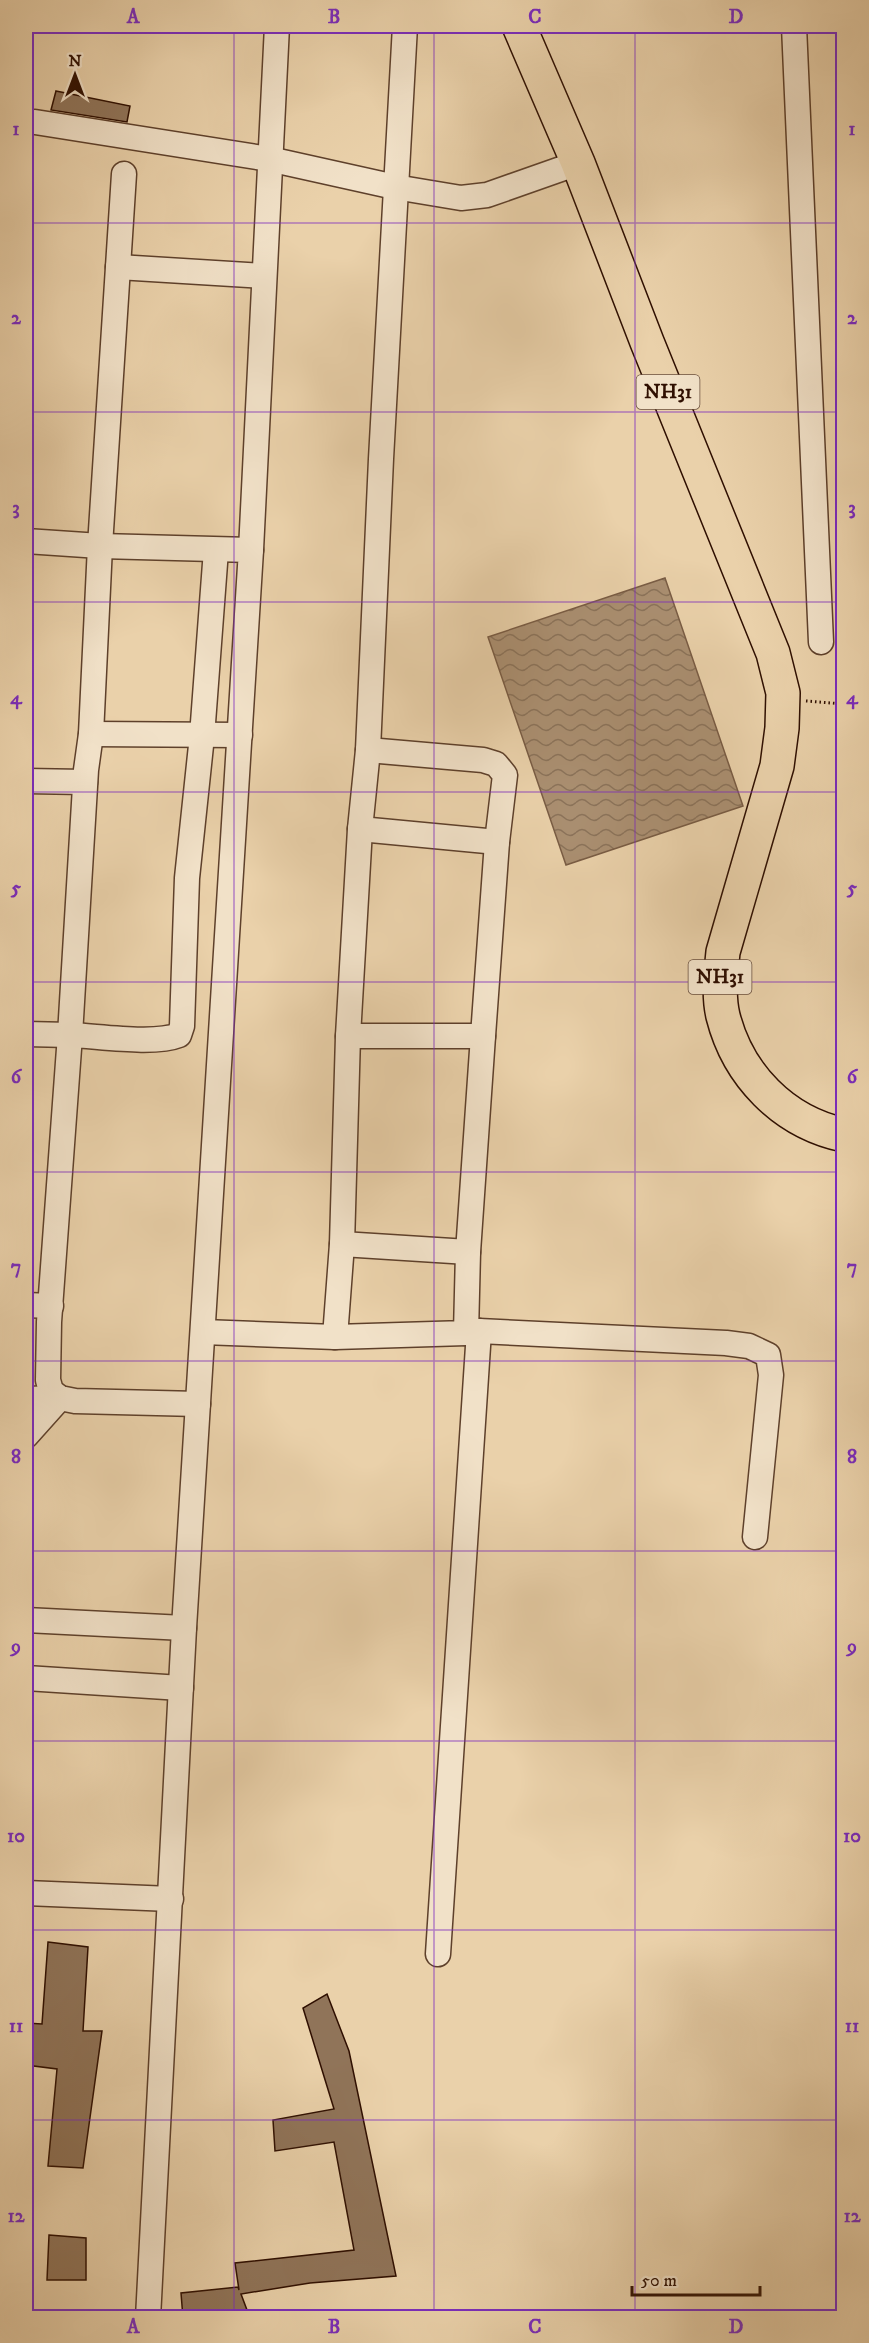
<svg xmlns="http://www.w3.org/2000/svg" width="869" height="2343" viewBox="0 0 869 2343" font-family="'IM FELL DW Pica',serif">
	<style>
		.water { fill: url(#water-waves); stroke: #795c44; stroke-width: 1.5 }
		.building { fill: #907459; stroke: #2f0f01; stroke-width: 1.5 }
		.lines { fill: none; stroke-linecap: round; stroke-linejoin: round }
		.minor-casing { stroke: #5e402b; stroke-width: 27 }
		.highway-casing { stroke: #2f0f01; stroke-width: 36 }
		.path { stroke: #2f0f01; stroke-width: 3; stroke-dasharray: 1.5 3; stroke-linecap: butt }
		.minor { stroke: #f1e1c8; stroke-width: 24 }
		.highway { stroke: #ead1aa; stroke-width: 33 }
		.grid { fill: none; stroke: #7b2cbf; stroke-width: 1.5; stroke-opacity: 0.55 }
		.labels { text-anchor: middle; dominant-baseline: central; stroke-width: 6; stroke-linejoin: round; paint-order: stroke }
		.shield { fill: #f1e1c8; stroke: #694e3d; stroke-width: 1.5 }
		.shield-label { font-size: 20px; font-weight: bold; fill: #2f0f01 }
		.neatline { fill: none; stroke: #7b2cbf; stroke-width: 2 }
		.grid-label { font-size: 20px; text-anchor: middle; font-weight: bold; fill: #7b2cbf }
	</style>
	<defs>
		<pattern id="water-waves" width="16" height="10" patternUnits="userSpaceOnUse" patternTransform="scale(1.5)"><rect width="16" height="10" fill="#aa8f71"/><path d="M0 5q4-4 8 0t8 0" fill="none" stroke="#8b735a"/></pattern>
	</defs>
	<rect width="100%" height="100%" fill="#ead1aa"/>
	<filter id="stains"><feTurbulence type="fractalNoise" baseFrequency=".00333" numOctaves="4"/><feColorMatrix values="0 0 0 0 .2 0 0 0 0 .09 0 0 0 0 .02 0 0 0 .5 -.17"/></filter>
	<radialGradient id="worn" r=".72"><stop offset=".6" stop-color="#630" stop-opacity="0"/><stop offset="1" stop-color="#630" stop-opacity=".3"/></radialGradient>
	<!-- water -->
	<path class="water" d="M 665,578 L 743,806 L 566,865 L 488,637 Z"/>
	<!-- building -->
	<g class="building">
		<path d="M 56,91 L 130,106 L 127,122 L 51,110 Z"/>
		<path d="M 48,1942 L 88,1947 L 83,2031 L 102,2031 L 83,2168 L 48,2166 L 57,2069 L 26,2065 L 26,2023 L 42,2024 Z"/>
		<path d="M 327,1994 L 349,2051 L 396,2276 L 310,2283 L 241,2294 L 250,2318 L 183,2318 L 181,2293 L 238,2287 L 239,2290 L 235,2263 L 354,2250 L 334,2142 L 275,2151 L 273,2120 L 334,2109 L 303,2008 Z"/>
		<path d="M 49,2235 L 86,2238 L 86,2280 L 47,2280 Z"/>
	</g>
	<g class="lines">
		<defs>
			<g id="minor">
				<path d="M 794,26 L 821,642"/>
				<path d="M 35,122 L 269,159 L 395,187 L 461,198 L 487,195 L 578,163"/>
				<path d="M 118,267 L 264,276"/>
				<path d="M 26,541 L 100,546 L 251,550 L 184,1628 L 148,2318"/>
				<path d="M 251,550 L 277,26"/>
				<path d="M 91,734 L 240,735"/>
				<path d="M 26,781 L 85,782"/>
				<path d="M 360,829 L 497,842"/>
				<path d="M 26,1034 L 70,1035 L 86,770 L 91,734 L 100,546 L 124,174"/>
				<path d="M 348,1036 L 483,1036"/>
				<path d="M 342,1244 L 468,1252"/>
				<path d="M 26,1305 L 51,1306"/>
				<path d="M 203,1332 L 335,1337 L 466,1333 L 468,1252 L 483,1036 L 497,842 L 505,775 L 496,764 L 483,760 L 368,750"/>
				<path d="M 466,1333 L 479,1331 L 726,1343 L 749,1346 L 768,1355 L 771,1375 L 755,1537"/>
				<path d="M 335,1337 L 342,1244 L 348,1036 L 360,829 L 368,750 L 381,459 L 405,26"/>
				<path d="M 26,1399 L 60,1398"/>
				<path d="M 198,1404 L 75,1401 L 60,1398 L 51,1391 L 48,1380 L 49,1322 L 70,1035 C 98,1036 154,1045 179,1035 L 182,1026 L 187,878 L 202,736 L 216,550"/>
				<path d="M 26,1436 L 60,1398"/>
				<path d="M 26,1620 L 184,1628"/>
				<path d="M 26,1678 L 181,1688"/>
				<path d="M 26,1893 L 171,1899"/>
				<path d="M 438,1954 L 479,1331"/>
			</g>
			<path id="highway" d="M 519,26 L 578,163 L 647,342 L 773,653 L 783,693 L 782,728 L 777,766 L 723,952 C 721,973 718,995 723,1016 C 738,1075 783,1122 844,1135"/>
		</defs>
		<!-- minor casing -->
		<use href="#minor" class="minor-casing"/>
		<!-- highway casing -->
		<use href="#highway" class="highway-casing"/>
		<!-- path -->
		<path class="path" d="M 806,701 L 844,704"/>
		<!-- minor -->
		<use href="#minor" class="minor"/>
		<!-- highway -->
		<use href="#highway" class="highway"/>
	</g>
	<!-- grid -->
	<path class="grid" d="M 234,26 L 234,2318M 434,26 L 434,2318M 635,26 L 635,2318M 26,223 L 844,223M 26,412 L 844,412M 26,602 L 844,602M 26,792 L 844,792M 26,982 L 844,982M 26,1172 L 844,1172M 26,1361 L 844,1361M 26,1551 L 844,1551M 26,1741 L 844,1741M 26,1930 L 844,1930M 26,2120 L 844,2120"/>
	<g class="labels">
		<!-- shield labels -->
		<g class="shield">
			<rect x="636.5" y="375" width="63" height="34" rx="4.5"/>
			<rect x="688.5" y="960" width="63" height="34" rx="4.5"/>
		</g>
		<g class="shield-label">
			<text x="668" y="392">NH31</text>
			<text x="720" y="977">NH31</text>
		</g>
	</g>
	<!-- margin -->
	<rect width="869" height="2343" fill="none" stroke="#ead1aa" stroke-width="66"/>
	<!-- north arrow -->
	<g transform="translate(75 75)" stroke="#f1e1c8" stroke-width="4.5" paint-order="stroke">
	<path d="M0-4.5L10 22L0 15L-10 22Z" fill="#2f0f01"/>
	<text y="-9" font-size="16" font-weight="bold" text-anchor="middle" fill="#2f0f01">N</text>
	</g>
	<!-- scale -->
	<path d="M632 2286v9h128v-9" fill="none" stroke="#2f0f01" stroke-width="3"/>
	<text x="641" y="2286" font-size="18" fill="#2f0f01" stroke="#f1e1c8" stroke-width="4.5" paint-order="stroke">50 m</text>
	<rect x="33" y="33" width="803" height="2277" class="neatline"/>
	<g class="grid-label">
		<text x="133" y="23">A</text>
		<text x="334" y="23">B</text>
		<text x="535" y="23">C</text>
		<text x="736" y="23">D</text>
		<text x="16" y="135">1</text>
		<text x="852" y="135">1</text>
		<text x="16" y="324">2</text>
		<text x="852" y="324">2</text>
		<text x="16" y="514">3</text>
		<text x="852" y="514">3</text>
		<text x="16" y="704">4</text>
		<text x="852" y="704">4</text>
		<text x="16" y="894">5</text>
		<text x="852" y="894">5</text>
		<text x="16" y="1083">6</text>
		<text x="852" y="1083">6</text>
		<text x="16" y="1273">7</text>
		<text x="852" y="1273">7</text>
		<text x="16" y="1463">8</text>
		<text x="852" y="1463">8</text>
		<text x="16" y="1653">9</text>
		<text x="852" y="1653">9</text>
		<text x="16" y="1842">10</text>
		<text x="852" y="1842">10</text>
		<text x="16" y="2032">11</text>
		<text x="852" y="2032">11</text>
		<text x="16" y="2222">12</text>
		<text x="852" y="2222">12</text>
		<text x="133" y="2333">A</text>
		<text x="334" y="2333">B</text>
		<text x="535" y="2333">C</text>
		<text x="736" y="2333">D</text>
	</g>
	<rect width="100%" height="100%" filter="url(#stains)"/>
	<rect width="100%" height="100%" fill="url(#worn)"/>
</svg>
